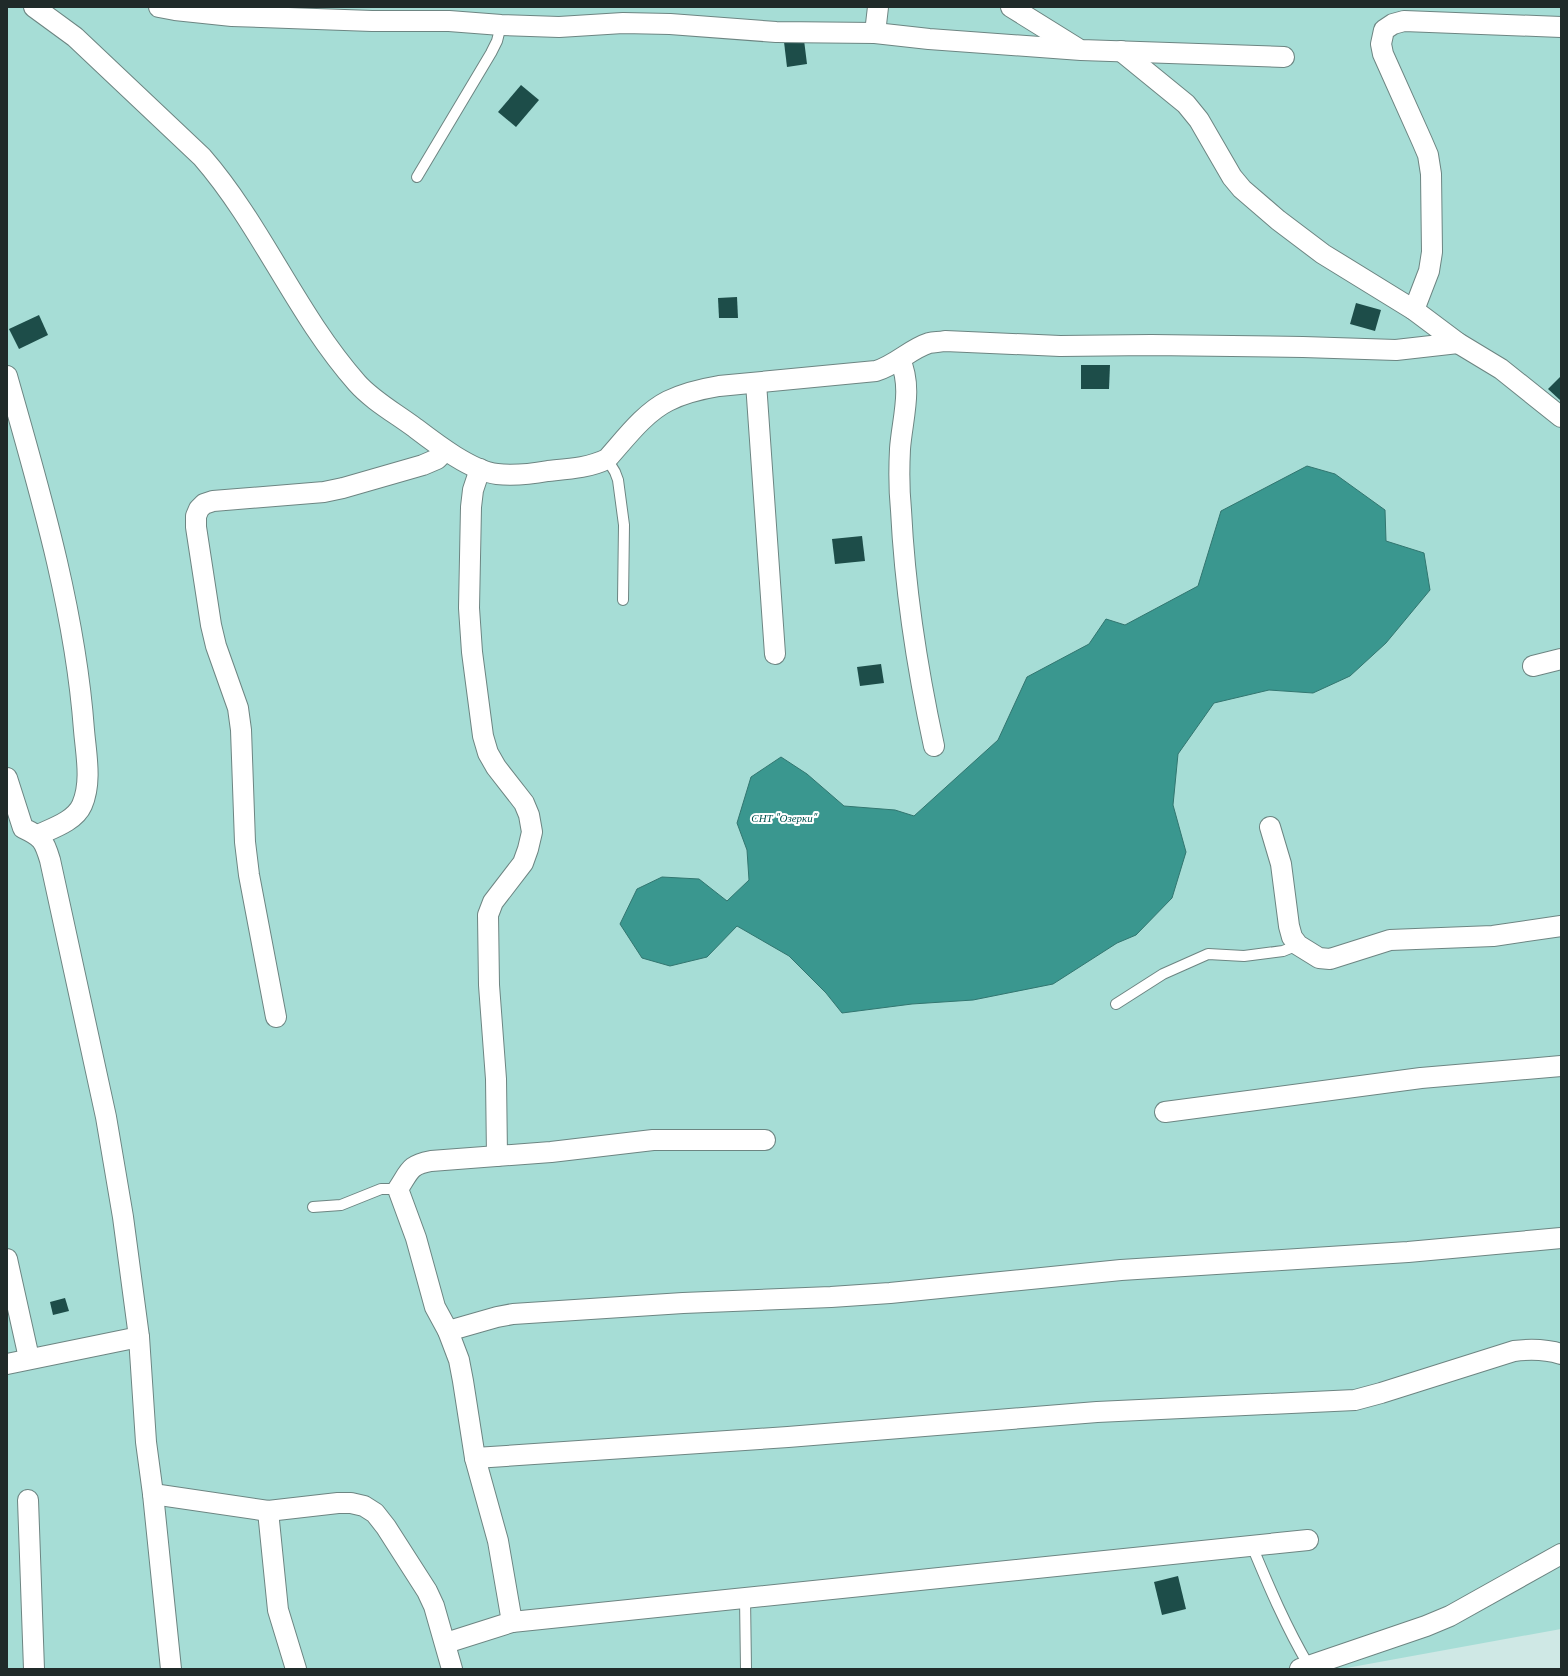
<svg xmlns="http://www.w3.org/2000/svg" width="1568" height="1676" viewBox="0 0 1568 1676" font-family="'Libre Baskerville',serif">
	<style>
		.green { fill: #a6ddd6 }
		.water { fill: #3a978f; stroke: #327670 }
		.building { fill: #1d4d49 }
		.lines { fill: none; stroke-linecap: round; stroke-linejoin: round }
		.service-casing { stroke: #6d8582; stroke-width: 12 }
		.minor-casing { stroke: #6d8582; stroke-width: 22 }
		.service { stroke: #fff; stroke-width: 10 }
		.minor { stroke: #fff; stroke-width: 20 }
		.labels { text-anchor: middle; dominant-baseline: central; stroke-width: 4; stroke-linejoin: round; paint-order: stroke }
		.park-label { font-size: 11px; font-style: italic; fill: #00544f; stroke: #fff }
	</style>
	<rect width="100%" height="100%" fill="#cfe8e5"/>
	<!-- green -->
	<path class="green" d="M 7,7 L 1561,7 L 1561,1629 L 1341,1669 L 7,1669 Z"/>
	<!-- water -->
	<path class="water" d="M 1307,466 L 1335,474 L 1385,510 L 1386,541 L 1424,553 L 1430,590 L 1386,643 L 1350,676 L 1313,693 L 1269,690 L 1214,703 L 1178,754 L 1173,805 L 1186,852 L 1172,898 L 1136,935 L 1117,943 L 1053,984 L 973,1000 L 912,1004 L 842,1013 L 826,993 L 789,956 L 737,926 L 707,957 L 670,966 L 642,958 L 620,924 L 637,889 L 662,877 L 699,879 L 727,901 L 749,880 L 747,850 L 737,823 L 751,777 L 781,757 L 807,774 L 844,806 L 895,810 L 914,816 L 998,740 L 1027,677 L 1089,644 L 1106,619 L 1125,625 L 1198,586 L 1221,511 Z"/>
	<!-- building -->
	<g class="building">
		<path d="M 804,40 L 807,64 L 787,67 L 784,42 Z"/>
		<path d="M 521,85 L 539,100 L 516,127 L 498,112 Z"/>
		<path d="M 737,297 L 738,318 L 719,318 L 718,298 Z"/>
		<path d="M 1356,303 L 1381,310 L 1375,331 L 1350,324 Z"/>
		<path d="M 39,315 L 48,335 L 19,349 L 9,329 Z"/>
		<path d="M 1081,365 L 1110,365 L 1109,389 L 1081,389 Z"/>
		<path d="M 1561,376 L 1561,401 L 1548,389 Z"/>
		<path d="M 862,536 L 865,561 L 835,564 L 832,539 Z"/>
		<path d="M 881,664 L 884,683 L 860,686 L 857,667 Z"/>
		<path d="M 65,1298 L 69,1311 L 53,1315 L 50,1302 Z"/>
		<path d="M 1178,1576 L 1186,1609 L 1162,1615 L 1154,1582 Z"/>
	</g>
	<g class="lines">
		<defs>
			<g id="service">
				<path d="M 417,177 L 491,53 L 497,41 L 501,25"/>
				<path d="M 607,459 L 615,472 L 618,480 L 624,525 L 623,600"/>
				<path d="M 1116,1004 L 1163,974 L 1208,954 L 1244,956 L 1283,951 L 1298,945"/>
				<path d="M 313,1207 L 341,1205 L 381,1189 L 398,1189"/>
				<path d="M 1252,1546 C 1269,1587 1286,1627 1309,1666"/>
				<path d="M 745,1598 L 746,1669"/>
			</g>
			<g id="minor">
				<path d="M 34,7 L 75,37 L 202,157 C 262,226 296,314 357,383 C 372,400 395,413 414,427 C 435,443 471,471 497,474 C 514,476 531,474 548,471 C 568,469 589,468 607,459 C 625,439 644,413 668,401 C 684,393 701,389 719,386 L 876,371 C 896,365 910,349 929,343 C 934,342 940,342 945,341 L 1060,346 L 1151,345 L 1303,347 L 1396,350 L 1458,343"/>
				<path d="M 159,7 L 175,10 L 232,16 L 372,21 L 449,21 L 501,25 L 559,27 L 623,23 L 670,24 L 776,32 L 875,33 L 929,39 L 1081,50 L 1284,57"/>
				<path d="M 1011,7 L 1077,48"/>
				<path d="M 875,33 L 878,7"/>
				<path d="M 1121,51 L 1186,104 L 1199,120 L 1232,177 L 1242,189 L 1278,220 L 1323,254 L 1414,310 L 1458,343 L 1501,369 L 1561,417"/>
				<path d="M 1414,310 L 1429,271 L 1432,252 L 1431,174 L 1428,155 L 1422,141 L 1383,54 L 1381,44 L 1384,30 L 1393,24 L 1404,21 L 1561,27"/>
				<path d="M 900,360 C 913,388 902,420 900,449 C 899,469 899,490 901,510 C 905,590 917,668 934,746"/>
				<path d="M 7,376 C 40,492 75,609 84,730 C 86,754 92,782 82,805 C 75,821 53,828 38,835"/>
				<path d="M 756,383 L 775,654"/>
				<path d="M 480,469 L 473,490 L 471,507 L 469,608 L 472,652 L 483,736 L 488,753 L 496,767 L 524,803 L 529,815 L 532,832 L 528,849 L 523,863 L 493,902 L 488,915 L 489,985 L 496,1079 L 497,1156"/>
				<path d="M 1533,666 L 1561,659"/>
				<path d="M 7,778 L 23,828 C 42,837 44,840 50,860 L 106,1117 L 123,1217 L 139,1337 L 146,1442 L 153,1494 L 171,1669"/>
				<path d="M 1270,827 L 1281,864 L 1289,926 L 1292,937 L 1298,945 L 1319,958 L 1330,959 L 1390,940 L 1493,936 L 1561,926"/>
				<path d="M 276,1017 L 249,875 L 245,842 L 241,730 L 238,708 L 216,646 L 211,625 L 196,527 L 196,516 L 199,509 L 204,504 L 213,501 L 324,492 L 343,488 L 423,465 L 437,459 L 445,451"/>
				<path d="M 1165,1112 L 1421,1078 L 1561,1066"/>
				<path d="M 7,1259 L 29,1358"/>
				<path d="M 448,1331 L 497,1317 L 513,1314 L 683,1303 L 831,1297 L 890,1293 L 1121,1270 L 1408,1252 L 1561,1238"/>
				<path d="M 7,1364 L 139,1337"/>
				<path d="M 475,1458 L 788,1437 L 1097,1412 L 1355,1400 L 1381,1393 L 1514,1351 C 1530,1349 1545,1349 1561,1354"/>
				<path d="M 153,1494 L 268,1511 L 338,1503 L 351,1503 L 364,1506 L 375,1513 L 386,1527 L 427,1591 L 434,1606 L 452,1669"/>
				<path d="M 28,1500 L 34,1669"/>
				<path d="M 268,1511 L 278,1610 L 296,1669"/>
				<path d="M 512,1622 L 1308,1540"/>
				<path d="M 446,1643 L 512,1622 L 498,1541 L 475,1458 L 463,1381 L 459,1360 L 448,1331 L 435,1307 L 416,1238 L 398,1189 C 410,1171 409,1165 431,1161 L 551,1152 L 653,1140 L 765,1140"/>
				<path d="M 1300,1669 L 1426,1626 L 1450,1616 L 1561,1554"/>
			</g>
		</defs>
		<!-- service casing -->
		<use href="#service" class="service-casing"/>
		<!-- minor casing -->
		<use href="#minor" class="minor-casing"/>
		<!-- service -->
		<use href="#service" class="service"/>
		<!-- minor -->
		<use href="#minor" class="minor"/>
	</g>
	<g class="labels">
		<!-- park labels -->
		<g class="park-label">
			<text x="784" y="818">СНТ "Озерки"</text>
		</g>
	</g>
	<!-- border -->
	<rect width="1568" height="1676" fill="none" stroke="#202a29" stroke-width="16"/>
</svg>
